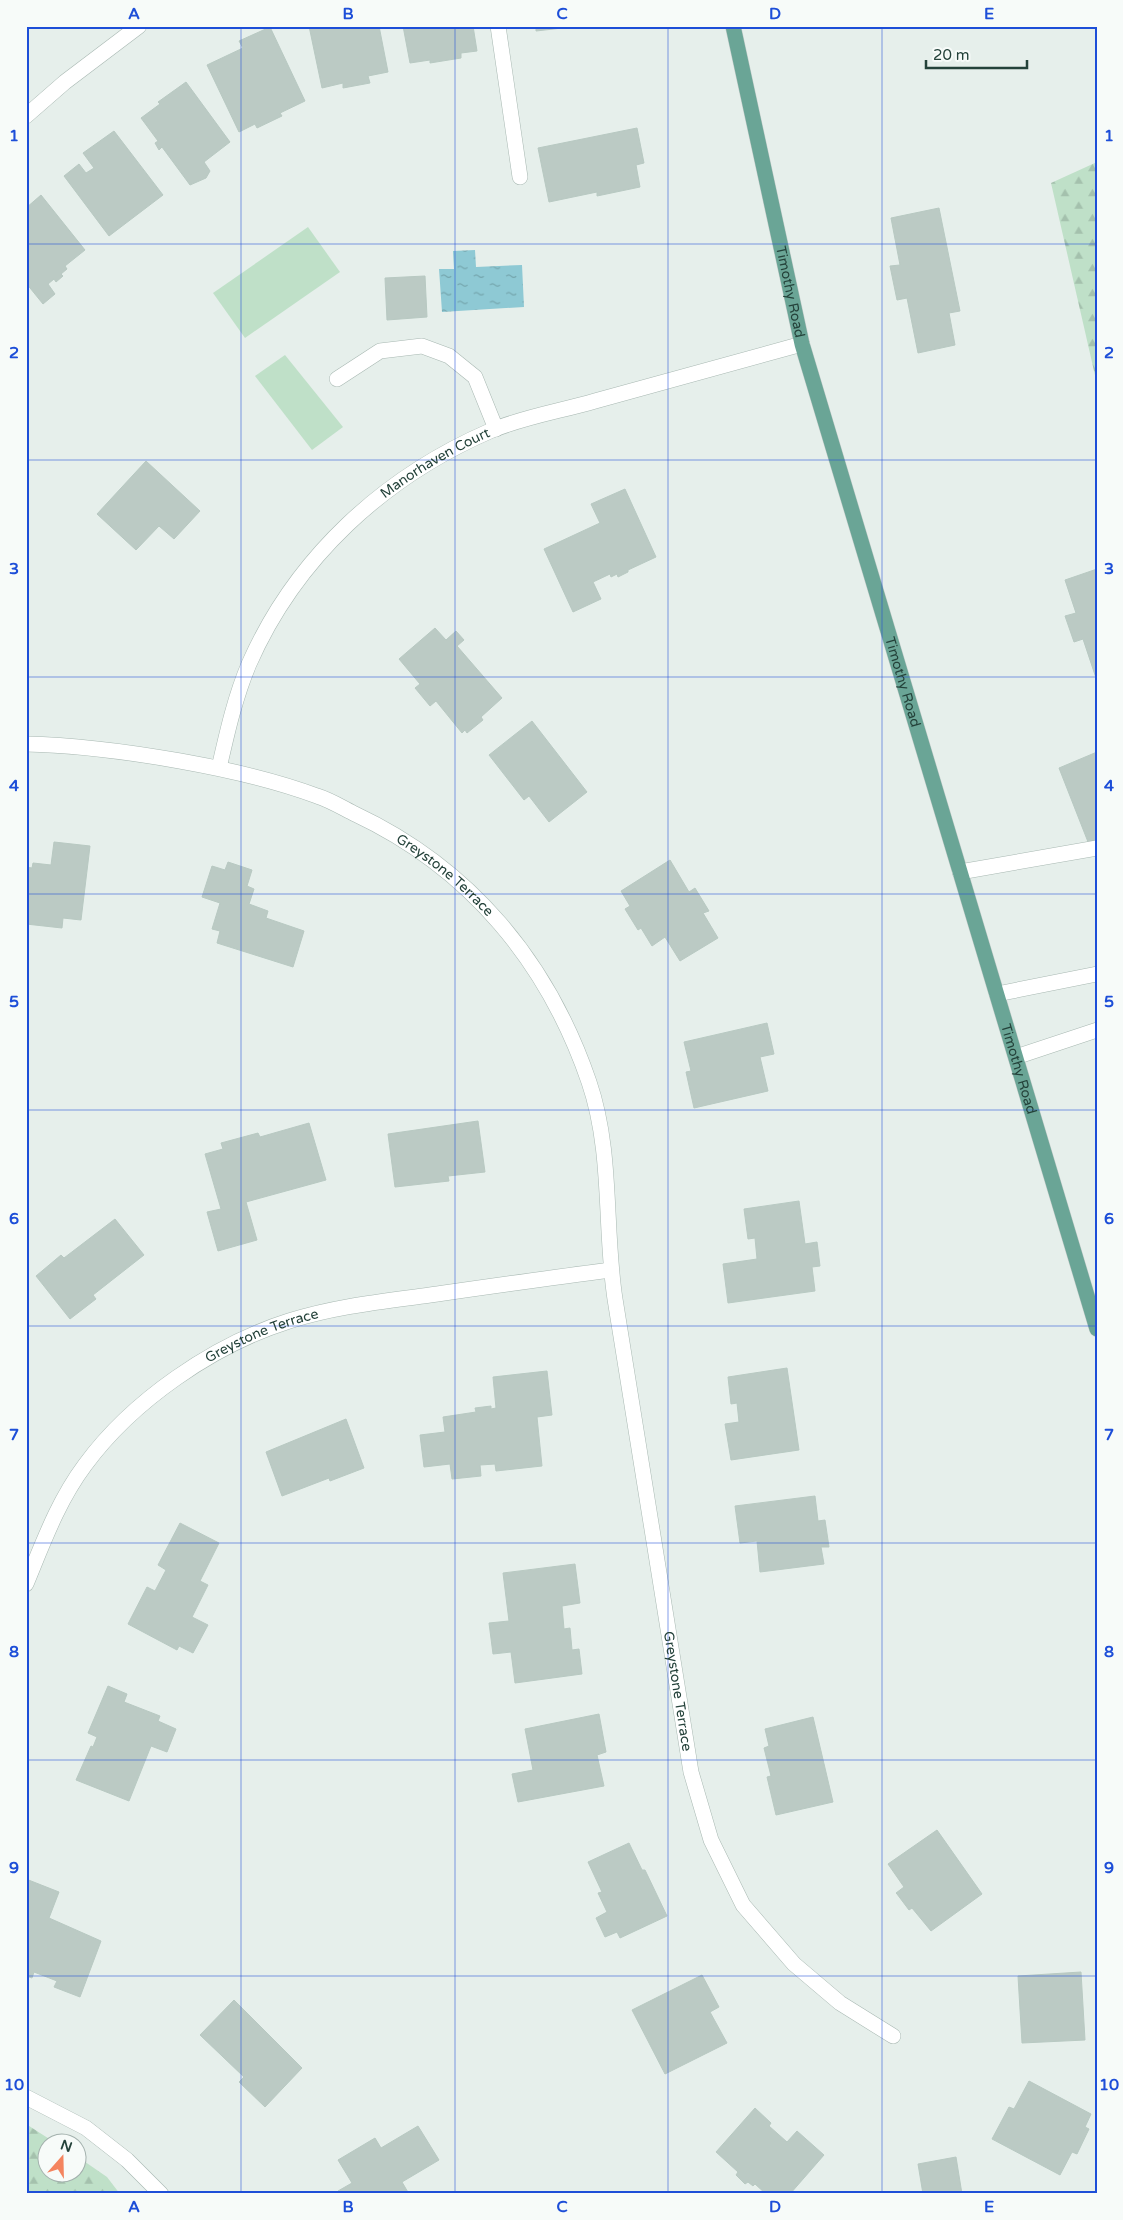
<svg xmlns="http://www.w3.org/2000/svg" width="1123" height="2220" viewBox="0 0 1123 2220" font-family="'Varela Round',sans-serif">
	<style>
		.forest { fill: url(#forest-firs) }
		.park { fill: #bfe0c8 }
		.water { fill: url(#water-ripples) }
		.building { fill: #bbcac4; stroke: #b8c9c2 }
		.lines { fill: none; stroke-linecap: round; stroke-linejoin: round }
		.minor-casing { stroke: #a8b8b2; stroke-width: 16 }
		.major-casing { stroke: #c2cac8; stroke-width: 16 }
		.minor { stroke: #fff; stroke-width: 15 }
		.major { stroke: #6aa596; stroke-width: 15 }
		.grid { fill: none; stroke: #1d4ed8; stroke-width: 1; stroke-opacity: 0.55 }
		.labels { text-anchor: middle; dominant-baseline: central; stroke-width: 4; stroke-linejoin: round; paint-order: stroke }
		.street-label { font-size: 14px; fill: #24423a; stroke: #f7fbf9 }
		.neatline { fill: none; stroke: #1d4ed8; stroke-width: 2 }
		.grid-label { font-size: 16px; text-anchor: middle; font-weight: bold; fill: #1d4ed8 }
	</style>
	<defs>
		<pattern id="forest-firs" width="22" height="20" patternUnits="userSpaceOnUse" patternTransform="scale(1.25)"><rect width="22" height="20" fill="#bfe0c8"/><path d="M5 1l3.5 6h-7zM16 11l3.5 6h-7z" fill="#a4c1ad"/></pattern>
		<pattern id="water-ripples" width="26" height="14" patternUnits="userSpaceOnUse" patternTransform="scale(1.25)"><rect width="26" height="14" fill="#8ec9d4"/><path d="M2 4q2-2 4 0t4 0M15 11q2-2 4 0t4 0" fill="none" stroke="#74a5ad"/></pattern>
	</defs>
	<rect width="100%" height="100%" fill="#e6efeb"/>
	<!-- forest -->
	<g class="forest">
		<path d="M 1097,162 L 1097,384 L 1051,183 Z"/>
		<path d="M 26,2124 L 54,2142 L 48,2142 L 48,2172 L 78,2172 L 78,2157 L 107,2177 L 120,2194 L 26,2194 Z"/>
	</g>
	<!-- park -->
	<g class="park">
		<path d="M 308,227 L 340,272 L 245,338 L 213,293 Z"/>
		<path d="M 285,355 L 343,427 L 312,450 L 255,376 Z"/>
	</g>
	<!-- water -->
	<path class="water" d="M 475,250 L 476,267 L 522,265 L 524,307 L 442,312 L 439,269 L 454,269 L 453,251 Z"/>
	<!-- building -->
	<g class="building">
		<path d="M 309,26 L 379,26 L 388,72 L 368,76 L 370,83 L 343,88 L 343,83 L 322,88 Z"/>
		<path d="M 403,26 L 473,26 L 477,51 L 461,53 L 461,58 L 430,63 L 430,60 L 410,63 Z"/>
		<path d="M 536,26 L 571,26 L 571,27 L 536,31 Z"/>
		<path d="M 270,27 L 305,101 L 280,113 L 282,116 L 257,128 L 255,124 L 239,132 L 207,65 L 243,48 L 239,41 Z"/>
		<path d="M 186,82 L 230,142 L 204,162 L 210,171 L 206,178 L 190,185 L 162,147 L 159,150 L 155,143 L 158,141 L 141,118 L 160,104 L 158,102 Z"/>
		<path d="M 637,128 L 644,163 L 636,165 L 640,187 L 597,196 L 597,192 L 549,202 L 538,148 Z"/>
		<path d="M 114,131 L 163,195 L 109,236 L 64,176 L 79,164 L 86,173 L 94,168 L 83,153 Z"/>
		<path d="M 41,195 L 85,250 L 65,266 L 67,269 L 61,274 L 63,276 L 56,282 L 54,279 L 48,284 L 55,294 L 43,304 L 26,283 L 26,208 Z"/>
		<path d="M 939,208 L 960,311 L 949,313 L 955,345 L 918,353 L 907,298 L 897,300 L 890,266 L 900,265 L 891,218 Z"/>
		<path d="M 425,276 L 427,317 L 387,320 L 385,278 Z"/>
		<path d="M 146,461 L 200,511 L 174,539 L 159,526 L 136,550 L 97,514 Z"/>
		<path d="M 625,489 L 656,557 L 628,570 L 628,572 L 618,577 L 617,574 L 611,577 L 610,574 L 593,582 L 601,599 L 573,612 L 544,549 L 600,523 L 591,504 Z"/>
		<path d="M 1097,569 L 1097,681 L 1083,639 L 1074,642 L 1065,616 L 1076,613 L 1065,580 Z"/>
		<path d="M 435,628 L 446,640 L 456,631 L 464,640 L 457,646 L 502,698 L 481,717 L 483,720 L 467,733 L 465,730 L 462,733 L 436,701 L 430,706 L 415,688 L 420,684 L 399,659 Z"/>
		<path d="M 532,721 L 587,792 L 549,822 L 529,796 L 524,800 L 489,755 Z"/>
		<path d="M 1097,752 L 1097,844 L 1090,847 L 1059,768 Z"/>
		<path d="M 54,842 L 90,846 L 81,920 L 63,918 L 62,928 L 26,924 L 26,867 L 32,868 L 33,863 L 51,865 Z"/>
		<path d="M 670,860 L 689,892 L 695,888 L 709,911 L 703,913 L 718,938 L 680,961 L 665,937 L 652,946 L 641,928 L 638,930 L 625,909 L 630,906 L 621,891 Z"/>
		<path d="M 228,862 L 252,870 L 247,886 L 254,889 L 249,904 L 268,911 L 266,918 L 304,931 L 293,967 L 217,943 L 220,931 L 212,929 L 220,903 L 202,897 L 212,866 L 225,870 Z"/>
		<path d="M 767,1023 L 774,1054 L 760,1057 L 768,1091 L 694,1108 L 686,1072 L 691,1071 L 684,1042 Z"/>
		<path d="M 478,1121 L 485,1172 L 448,1176 L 449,1181 L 395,1187 L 388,1134 Z"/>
		<path d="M 309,1123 L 326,1180 L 246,1202 L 257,1240 L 218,1251 L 207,1212 L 221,1209 L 205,1154 L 223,1149 L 221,1143 L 258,1133 L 260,1137 Z"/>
		<path d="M 799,1201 L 805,1244 L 817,1242 L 820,1266 L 812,1267 L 815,1291 L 728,1303 L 723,1264 L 757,1259 L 755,1238 L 748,1239 L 744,1209 Z"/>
		<path d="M 115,1219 L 144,1255 L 93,1295 L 96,1299 L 70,1319 L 36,1276 L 61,1255 L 64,1258 Z"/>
		<path d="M 787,1368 L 799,1450 L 731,1460 L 725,1424 L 739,1422 L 737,1403 L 731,1404 L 728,1377 Z"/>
		<path d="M 547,1371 L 552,1415 L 537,1417 L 542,1466 L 496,1471 L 495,1464 L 480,1465 L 481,1476 L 452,1479 L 450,1464 L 424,1467 L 420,1435 L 445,1432 L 443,1417 L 476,1412 L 475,1408 L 491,1406 L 491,1409 L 496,1408 L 493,1377 Z"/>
		<path d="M 346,1419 L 364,1468 L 330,1481 L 329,1478 L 282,1496 L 266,1452 Z"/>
		<path d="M 815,1496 L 818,1521 L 825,1520 L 829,1547 L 821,1547 L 824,1564 L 760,1572 L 757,1541 L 740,1543 L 735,1506 Z"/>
		<path d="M 180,1523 L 219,1543 L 200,1581 L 208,1585 L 192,1617 L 208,1625 L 193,1653 L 179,1646 L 177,1650 L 128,1624 L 147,1587 L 155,1591 L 166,1570 L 158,1565 Z"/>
		<path d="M 575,1564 L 580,1603 L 562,1606 L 564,1629 L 570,1628 L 572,1650 L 579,1649 L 582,1674 L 515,1683 L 511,1652 L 493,1654 L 489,1623 L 509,1621 L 503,1573 Z"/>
		<path d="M 108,1686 L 127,1694 L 124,1702 L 160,1716 L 158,1721 L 176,1729 L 167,1752 L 151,1746 L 129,1801 L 76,1780 L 91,1746 L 93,1747 L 97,1737 L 88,1733 Z"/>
		<path d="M 599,1714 L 606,1752 L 597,1755 L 604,1786 L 518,1802 L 512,1774 L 533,1770 L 525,1729 Z"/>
		<path d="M 813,1717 L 833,1802 L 776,1815 L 767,1777 L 771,1776 L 764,1748 L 769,1746 L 765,1729 Z"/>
		<path d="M 937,1830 L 982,1894 L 931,1931 L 912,1908 L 909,1910 L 897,1894 L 896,1893 L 904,1887 L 888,1864 Z"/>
		<path d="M 629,1843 L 642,1870 L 645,1870 L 667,1916 L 620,1938 L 617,1932 L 605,1937 L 596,1918 L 607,1912 L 598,1893 L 602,1892 L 588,1862 Z"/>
		<path d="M 26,1879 L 59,1892 L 49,1918 L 101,1941 L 80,1997 L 54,1987 L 57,1981 L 34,1972 L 32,1978 L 26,1976 Z"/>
		<path d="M 1081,1972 L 1085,2040 L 1022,2043 L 1018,1976 Z"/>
		<path d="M 702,1975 L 719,2007 L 710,2012 L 727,2043 L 665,2074 L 632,2010 Z"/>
		<path d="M 234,2000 L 302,2068 L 265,2107 L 239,2082 L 244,2077 L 200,2035 Z"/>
		<path d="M 1029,2081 L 1091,2114 L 1085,2127 L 1089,2129 L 1077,2154 L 1072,2152 L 1060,2175 L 992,2139 L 1009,2107 L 1014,2109 Z"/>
		<path d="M 755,2108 L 771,2123 L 769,2126 L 787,2142 L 797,2131 L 824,2155 L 790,2194 L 766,2194 L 755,2184 L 753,2186 L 748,2182 L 745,2184 L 736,2175 L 738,2172 L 716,2152 Z"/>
		<path d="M 418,2126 L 439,2160 L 402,2182 L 409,2194 L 340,2194 L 338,2191 L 352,2183 L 338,2160 L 375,2138 L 381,2148 Z"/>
		<path d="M 956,2157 L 962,2194 L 923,2194 L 918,2164 Z"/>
	</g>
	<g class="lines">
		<defs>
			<g id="minor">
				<path d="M 498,26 L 520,177"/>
				<path d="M 26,116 L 65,82 L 139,26"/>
				<path d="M 337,379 L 380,351 L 422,346 L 449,356 L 475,377 L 496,429"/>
				<path id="s1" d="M 26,744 C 78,745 129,752 180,761 C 225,769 274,780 317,796 C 330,800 343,808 355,814 C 470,868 548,962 589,1082 C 613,1152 604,1227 615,1299 C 641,1456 666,1614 691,1772 L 711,1840 L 743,1905 L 794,1964 L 840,2003 L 893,2036"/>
				<path id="s2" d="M 219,768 C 227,733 235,697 249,664 C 296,557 384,477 490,431 C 523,417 561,411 595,401 C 664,382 733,363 802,344"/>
				<path d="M 960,872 L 1097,848"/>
				<path d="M 997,994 L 1097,974"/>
				<path d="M 1016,1057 L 1097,1030"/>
				<path id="s3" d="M 26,1584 C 43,1543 58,1501 85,1465 C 132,1401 213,1345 289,1321 C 333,1307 378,1302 423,1296 C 486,1287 548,1278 611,1270"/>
				<path d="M 26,2097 L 86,2128 L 127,2160 L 161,2194"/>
			</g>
			<g id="major">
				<path id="s4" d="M 733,26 L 802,344 L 1097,1329"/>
			</g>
		</defs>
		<!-- minor casing -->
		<use href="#minor" class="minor-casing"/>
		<!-- major casing -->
		<use href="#major" class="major-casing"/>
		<!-- minor -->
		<use href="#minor" class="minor"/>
		<!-- major -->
		<use href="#major" class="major"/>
	</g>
	<!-- grid -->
	<path class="grid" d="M 241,26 L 241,2194M 455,26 L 455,2194M 668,26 L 668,2194M 882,26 L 882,2194M 26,244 L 1097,244M 26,460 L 1097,460M 26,677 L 1097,677M 26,894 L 1097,894M 26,1110 L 1097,1110M 26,1326 L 1097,1326M 26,1543 L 1097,1543M 26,1760 L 1097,1760M 26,1976 L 1097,1976"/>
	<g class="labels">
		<!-- street labels -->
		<g class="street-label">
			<text stroke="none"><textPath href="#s4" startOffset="272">Timothy Road</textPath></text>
			<text stroke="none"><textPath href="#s2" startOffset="388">Manorhaven Court</textPath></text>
			<text stroke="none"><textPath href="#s4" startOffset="678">Timothy Road</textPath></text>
			<text stroke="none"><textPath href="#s1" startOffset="448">Greystone Terrace</textPath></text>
			<text stroke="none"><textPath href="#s4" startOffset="1082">Timothy Road</textPath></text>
			<text stroke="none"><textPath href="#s3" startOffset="356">Greystone Terrace</textPath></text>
			<text stroke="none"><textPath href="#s1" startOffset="1321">Greystone Terrace</textPath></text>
		</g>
	</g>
	<!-- border -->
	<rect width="1123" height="2220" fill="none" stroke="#f7fbf9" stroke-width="55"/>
	<!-- north arrow -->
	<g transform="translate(62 2158) rotate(20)"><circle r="24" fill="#f7fbf9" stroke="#a3b1ad"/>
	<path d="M0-4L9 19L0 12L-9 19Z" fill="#f4845f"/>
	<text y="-8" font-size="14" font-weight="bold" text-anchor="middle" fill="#24423a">N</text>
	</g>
	<!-- scale -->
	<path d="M926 60v8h101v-8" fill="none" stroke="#24423a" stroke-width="2.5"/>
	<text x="933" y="60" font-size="15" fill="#24423a" stroke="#f7fbf9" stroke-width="4" paint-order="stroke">20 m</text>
	<rect x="28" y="28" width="1068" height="2164" class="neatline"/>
	<g class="grid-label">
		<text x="134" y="19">A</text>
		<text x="348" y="19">B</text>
		<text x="562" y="19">C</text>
		<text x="775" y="19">D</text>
		<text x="989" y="19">E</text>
		<text x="14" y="141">1</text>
		<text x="1109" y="141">1</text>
		<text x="14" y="358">2</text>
		<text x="1109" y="358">2</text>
		<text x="14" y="574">3</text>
		<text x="1109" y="574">3</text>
		<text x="14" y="791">4</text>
		<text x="1109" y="791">4</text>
		<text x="14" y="1007">5</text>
		<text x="1109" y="1007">5</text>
		<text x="14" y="1224">6</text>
		<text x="1109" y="1224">6</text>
		<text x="14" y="1440">7</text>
		<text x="1109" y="1440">7</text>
		<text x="14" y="1657">8</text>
		<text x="1109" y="1657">8</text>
		<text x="14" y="1873">9</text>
		<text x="1109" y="1873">9</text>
		<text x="14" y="2090">10</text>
		<text x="1109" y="2090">10</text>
		<text x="134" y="2212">A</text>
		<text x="348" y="2212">B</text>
		<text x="562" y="2212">C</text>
		<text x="775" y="2212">D</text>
		<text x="989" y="2212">E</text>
	</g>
</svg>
